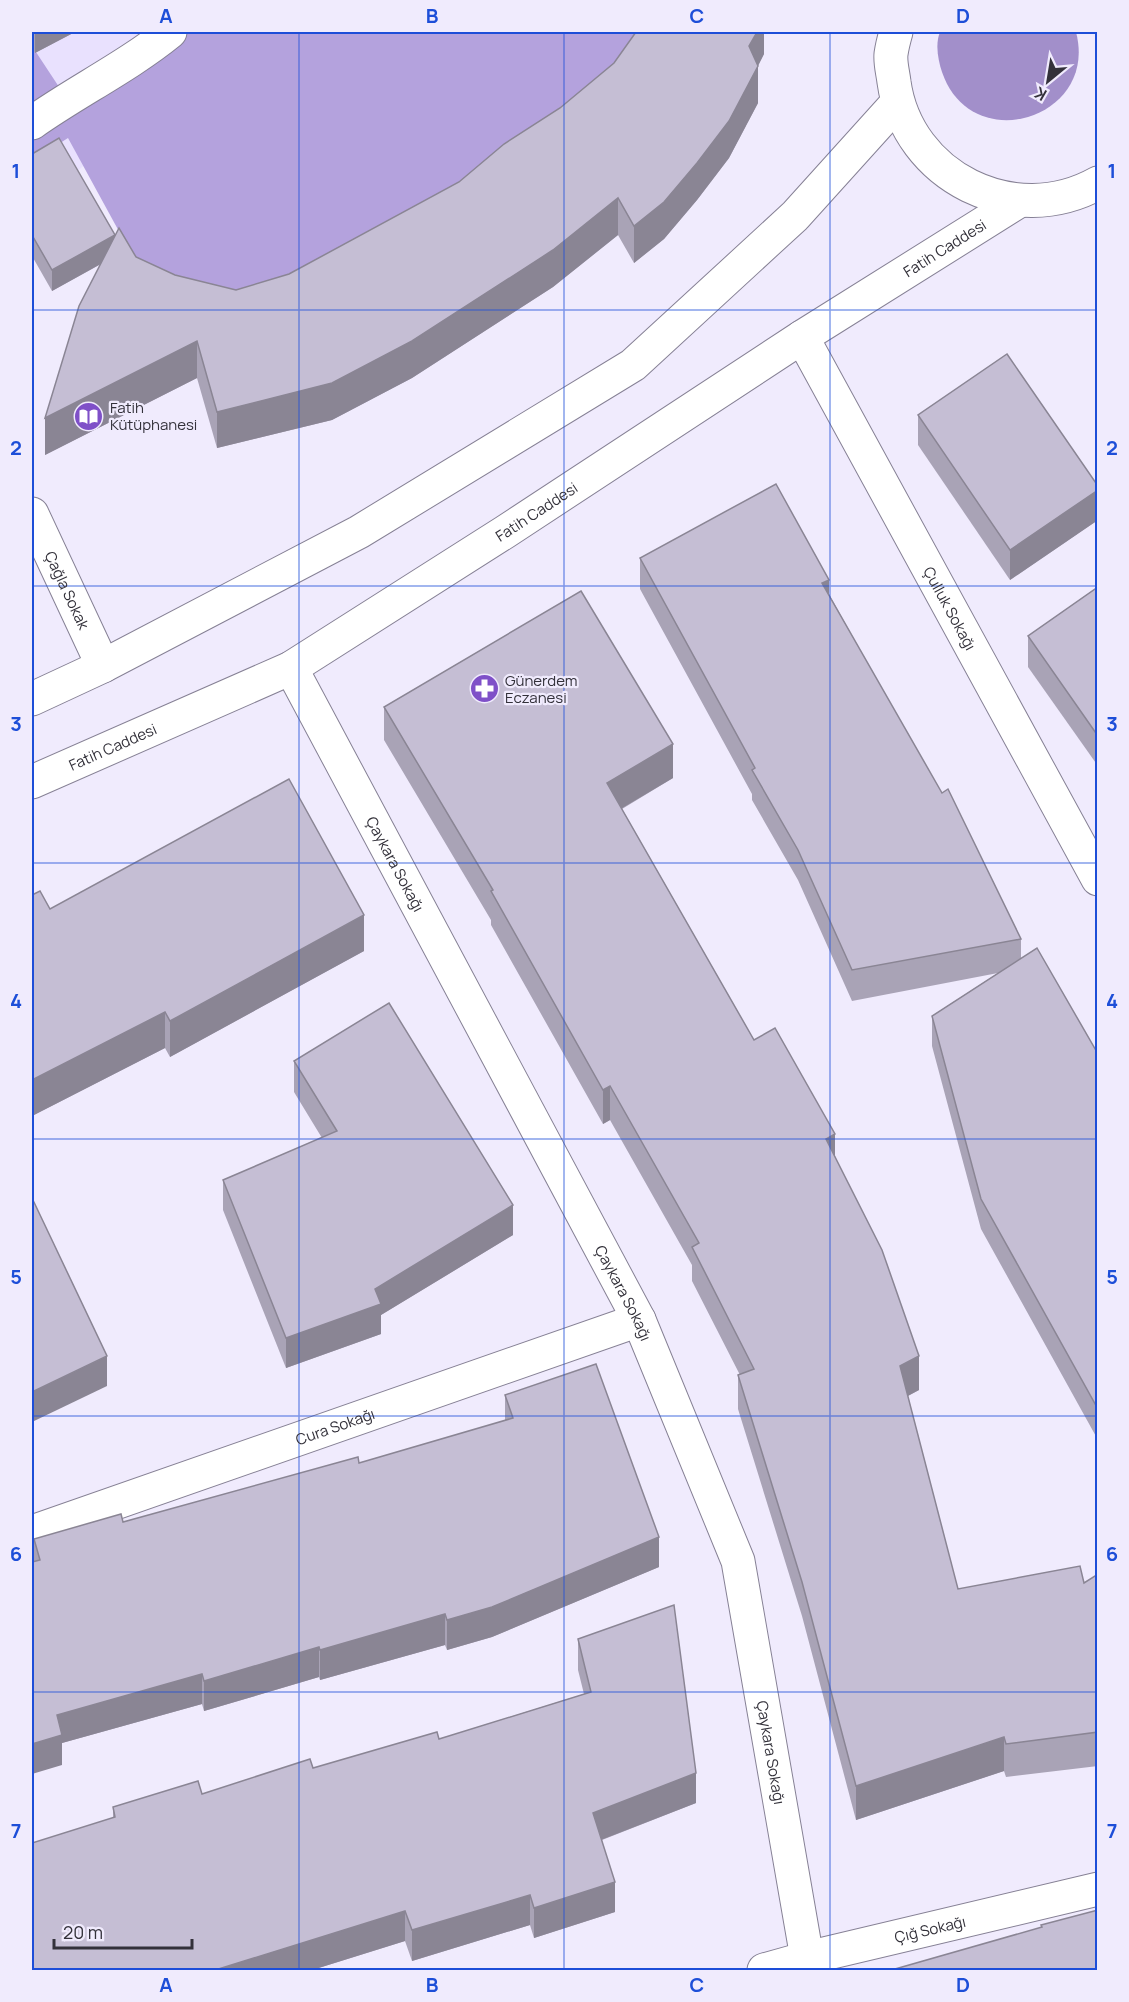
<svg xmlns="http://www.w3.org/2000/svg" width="1129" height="2002" viewBox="0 0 1129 2002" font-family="Manrope,sans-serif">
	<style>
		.built { fill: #e9e1fe }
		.forest { fill: #b4a2dd }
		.water { fill: #a28fca }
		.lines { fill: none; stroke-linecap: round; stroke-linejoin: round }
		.minor-casing { stroke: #868195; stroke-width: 35 }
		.major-casing { stroke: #868195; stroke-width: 35 }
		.minor { stroke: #fff; stroke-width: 33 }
		.major { stroke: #fff; stroke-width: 33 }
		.wall { fill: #a9a3b6 }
		.shaded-wall { fill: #8a8594 }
		.building { fill: #c5bed4; stroke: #8a8594; stroke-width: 1.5 }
		.grid { fill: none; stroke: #1d4ed8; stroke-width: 1.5; stroke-opacity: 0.55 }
		.labels { text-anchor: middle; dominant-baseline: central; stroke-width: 4.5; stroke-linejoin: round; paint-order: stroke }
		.street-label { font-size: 15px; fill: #33313a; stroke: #f0ebfd }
		.poi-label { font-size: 15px; fill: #33313a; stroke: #f0ebfd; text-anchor: start }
		.neatline { fill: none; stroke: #1d4ed8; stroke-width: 2 }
		.grid-label { font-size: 20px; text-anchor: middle; font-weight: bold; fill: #1d4ed8 }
	</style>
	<rect width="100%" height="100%" fill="#f0ebfd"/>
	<!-- built -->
	<path class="built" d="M 32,32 L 232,32 L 32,212 Z"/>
	<!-- forest -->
	<path class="forest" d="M 156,32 L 658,32 L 638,66 L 289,311 L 139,268 L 68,138 L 32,161 L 32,46 L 63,93 Z"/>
	<!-- water -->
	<path class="water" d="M 940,32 L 1076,32 C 1099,119 971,158 942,72 C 938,60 935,44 940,32 Z"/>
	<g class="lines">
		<defs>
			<g id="minor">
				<path d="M 32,123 C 77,91 127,67 170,32"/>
				<path id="s1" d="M 802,337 L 1098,879"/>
				<path id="s2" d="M 32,514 L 103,666"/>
				<path id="s3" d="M 291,668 L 639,1320 L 738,1561 L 807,1958 L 807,1970"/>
				<path id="s4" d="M 32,1532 L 639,1320"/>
				<path id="s5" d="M 764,1970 L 807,1958 L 1098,1889"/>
			</g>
			<g id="major">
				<path d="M 896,32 C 894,39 892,47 891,54 C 890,63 893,73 894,82 C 907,177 1014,230 1098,183"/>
				<path d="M 32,699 L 103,666 L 359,532 L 633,365 L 795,216 L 897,103"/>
				<path id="s6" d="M 32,782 L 291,668 L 505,532 L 802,337 L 1019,201"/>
			</g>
		</defs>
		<!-- minor casing -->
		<use href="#minor" class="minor-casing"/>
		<!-- major casing -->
		<use href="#major" class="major-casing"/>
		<!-- minor -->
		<use href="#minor" class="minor"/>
		<!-- major -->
		<use href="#major" class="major"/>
	</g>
	<!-- wall -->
	<g class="wall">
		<path d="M 32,32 L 75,32 L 35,53 L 32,46 Z"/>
		<path d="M 764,32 L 764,54 L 758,66 L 758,103 L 729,158 L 697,200 L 664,239 L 634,263 L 618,235 L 553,287 L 412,378 L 332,420 L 217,448 L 197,378 L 45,455 L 101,264 L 52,291 L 32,256 L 32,154 L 115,237 L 136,257 L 175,275 L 236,290 L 289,274 Z"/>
		<path d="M 918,415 L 1098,486 L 1098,520 L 1010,580 L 918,445 Z"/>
		<path d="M 640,558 L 829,594 L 1021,939 L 1021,959 L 1098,1054 L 1098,1440 L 981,1229 L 932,1046 L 932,1016 L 998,973 L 852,1001 L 798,880 L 752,800 L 752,794 L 640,589 Z"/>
		<path d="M 1098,587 L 1098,766 L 1028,667 L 1028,636 Z"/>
		<path d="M 384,707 L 673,778 L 622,809 L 754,1040 L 835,1156 L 919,1390 L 908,1396 L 958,1589 L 1084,1583 L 1098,1574 L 1098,1766 L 1006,1777 L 1004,1771 L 856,1820 L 802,1616 L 738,1409 L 738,1375 L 740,1375 L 692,1281 L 692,1265 L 610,1120 L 603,1124 L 491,925 L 491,920 L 384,740 Z"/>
		<path d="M 32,895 L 50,909 L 364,951 L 170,1057 L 165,1048 L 32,1116 Z"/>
		<path d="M 294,1061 L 513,1235 L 381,1315 L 381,1334 L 286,1368 L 223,1210 L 223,1180 L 322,1138 L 294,1092 Z"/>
		<path d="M 505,1395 L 659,1567 L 492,1637 L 447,1650 L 445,1645 L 320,1680 L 319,1677 L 204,1711 L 202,1704 L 62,1743 L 62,1765 L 34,1561 L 34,1539 L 123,1522 L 359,1463 L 505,1421 Z"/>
		<path d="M 578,1639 L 696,1803 L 602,1840 L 615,1912 L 534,1938 L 530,1925 L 412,1961 L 405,1941 L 309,1971 L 32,1971 L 113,1818 L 113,1807 L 202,1794 L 439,1739 L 584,1694 L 578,1670 Z"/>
	</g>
	<!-- shaded-wall -->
	<g class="shaded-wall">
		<path d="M 35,32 L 75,32 L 35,53 Z"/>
		<path d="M 757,32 L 764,32 L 764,54 L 749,83 L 749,46 Z"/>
		<path d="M 758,66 L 758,103 L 729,158 L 697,200 L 664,239 L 634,263 L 634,226 Z"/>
		<path d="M 618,198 L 618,235 L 553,287 L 412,378 L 332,420 L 217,448 L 217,412 Z"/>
		<path d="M 115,235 L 115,256 L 52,291 L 52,270 Z"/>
		<path d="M 197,341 L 197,378 L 45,455 L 45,418 Z"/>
		<path d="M 1098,490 L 1098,520 L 1010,580 L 1010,550 Z"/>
		<path d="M 829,580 L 829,610 L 822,583 Z"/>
		<path d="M 673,744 L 673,778 L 607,817 L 607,783 Z"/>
		<path d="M 364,915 L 364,951 L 170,1057 L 170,1021 Z"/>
		<path d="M 165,1012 L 165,1048 L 32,1116 L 32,1080 Z"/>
		<path d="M 610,1086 L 610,1120 L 603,1124 L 603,1090 Z"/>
		<path d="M 835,1134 L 835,1168 L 826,1139 Z"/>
		<path d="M 513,1205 L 513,1235 L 381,1315 L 381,1334 L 286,1368 L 286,1338 L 375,1289 Z"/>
		<path d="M 107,1356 L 107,1386 L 32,1422 L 32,1392 Z"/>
		<path d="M 919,1356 L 919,1390 L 900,1400 L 900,1366 Z"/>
		<path d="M 659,1537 L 659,1567 L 492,1637 L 447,1650 L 447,1620 Z"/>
		<path d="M 445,1614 L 445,1645 L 320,1680 L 320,1650 Z"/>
		<path d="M 319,1647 L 319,1677 L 204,1711 L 204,1681 Z"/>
		<path d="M 202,1674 L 202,1704 L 62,1743 L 62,1765 L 32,1774 L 32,1744 L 57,1715 Z"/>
		<path d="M 1004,1737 L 1004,1771 L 856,1820 L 856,1786 Z"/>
		<path d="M 696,1773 L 696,1803 L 593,1843 L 593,1813 Z"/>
		<path d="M 615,1882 L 615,1912 L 534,1938 L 534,1908 Z"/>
		<path d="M 530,1895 L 530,1925 L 412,1961 L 412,1930 Z"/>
		<path d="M 405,1911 L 405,1941 L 309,1971 L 212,1971 Z"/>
	</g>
	<!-- building -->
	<g class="building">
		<path d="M 636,32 L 757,32 L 749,46 L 758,66 L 729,121 L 697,163 L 664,202 L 634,226 L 618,198 L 553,250 L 412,341 L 332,383 L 217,412 L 197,341 L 45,418 L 79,306 L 119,228 L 136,257 L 175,275 L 236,290 L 289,274 L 459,182 L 504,144 L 560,108 L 614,63 Z"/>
		<path d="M 59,138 L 115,235 L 52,270 L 32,235 L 32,154 Z"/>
		<path d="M 1007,354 L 1098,486 L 1098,490 L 1010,550 L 918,415 Z"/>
		<path d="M 776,484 L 829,580 L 822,583 L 942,793 L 948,789 L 1021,939 L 852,970 L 798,850 L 752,770 L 755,768 L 640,558 Z"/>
		<path d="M 1098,587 L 1098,736 L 1028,636 Z"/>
		<path d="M 581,591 L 673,744 L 607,783 L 754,1040 L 775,1028 L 835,1134 L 826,1139 L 882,1250 L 919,1356 L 900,1366 L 958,1589 L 1080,1566 L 1084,1583 L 1098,1574 L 1098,1732 L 1006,1744 L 1004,1737 L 856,1786 L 802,1582 L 738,1375 L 754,1369 L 692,1247 L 699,1243 L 610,1086 L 603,1090 L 491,891 L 493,890 L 384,707 Z"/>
		<path d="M 289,779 L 364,915 L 170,1021 L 165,1012 L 32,1080 L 32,895 L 40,891 L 50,909 Z"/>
		<path d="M 1037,948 L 1098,1054 L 1098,1409 L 981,1199 L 932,1016 Z"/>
		<path d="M 389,1003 L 513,1205 L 375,1289 L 381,1304 L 286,1338 L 223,1180 L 337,1131 L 294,1061 Z"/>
		<path d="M 32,1198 L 107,1356 L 32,1392 Z"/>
		<path d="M 596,1364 L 659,1537 L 492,1607 L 447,1620 L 445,1614 L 320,1650 L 319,1647 L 204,1681 L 202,1674 L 57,1715 L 62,1735 L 32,1744 L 32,1562 L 40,1560 L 34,1539 L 121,1514 L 123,1522 L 358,1457 L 359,1463 L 513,1418 L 505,1395 Z"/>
		<path d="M 674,1605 L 696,1773 L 593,1813 L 615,1882 L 534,1908 L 530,1895 L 412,1930 L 405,1911 L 212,1971 L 32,1971 L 32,1843 L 115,1817 L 113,1807 L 198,1781 L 202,1794 L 310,1759 L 313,1768 L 437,1732 L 439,1739 L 591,1692 L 578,1639 Z"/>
		<path d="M 1098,1910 L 1098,1971 L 888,1971 L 1042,1927 L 1041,1925 Z"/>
	</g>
	<!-- grid -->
	<path class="grid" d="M 299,32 L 299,1970M 564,32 L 564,1970M 830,32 L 830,1970M 32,310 L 1098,310M 32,586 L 1098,586M 32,863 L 1098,863M 32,1139 L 1098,1139M 32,1416 L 1098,1416M 32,1692 L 1098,1692"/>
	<!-- icons -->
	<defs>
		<symbol id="library-disc" viewBox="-11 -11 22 22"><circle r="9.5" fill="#7f50c8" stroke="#f0ebfd"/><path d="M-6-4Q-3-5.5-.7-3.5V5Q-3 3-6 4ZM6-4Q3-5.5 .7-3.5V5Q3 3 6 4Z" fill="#fff"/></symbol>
		<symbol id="pharmacy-disc" viewBox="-11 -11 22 22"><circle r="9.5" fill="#7f50c8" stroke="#f0ebfd"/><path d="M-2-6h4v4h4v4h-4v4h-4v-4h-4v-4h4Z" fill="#fff"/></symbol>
	</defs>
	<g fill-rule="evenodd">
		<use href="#library-disc" x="72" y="400" width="33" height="33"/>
		<use href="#pharmacy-disc" x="468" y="672" width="33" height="33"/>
	</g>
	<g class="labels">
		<!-- street labels -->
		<g class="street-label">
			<text stroke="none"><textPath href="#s6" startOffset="1060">Fatih Caddesi</textPath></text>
			<text stroke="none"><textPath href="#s6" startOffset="574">Fatih Caddesi</textPath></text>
			<text stroke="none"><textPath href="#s2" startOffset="84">Çağla Sokak</textPath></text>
			<text stroke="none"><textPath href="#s1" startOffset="309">Çulluk Sokağı</textPath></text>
			<text stroke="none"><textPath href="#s6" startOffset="88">Fatih Caddesi</textPath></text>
			<text stroke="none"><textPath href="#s3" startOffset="222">Çaykara Sokağı</textPath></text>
			<text stroke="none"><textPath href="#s3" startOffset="708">Çaykara Sokağı</textPath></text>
			<text stroke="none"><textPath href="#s4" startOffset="321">Cura Sokağı</textPath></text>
			<text stroke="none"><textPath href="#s3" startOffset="1194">Çaykara Sokağı</textPath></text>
			<text stroke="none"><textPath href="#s5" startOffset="171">Çığ Sokağı</textPath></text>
		</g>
		<!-- poi labels -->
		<g class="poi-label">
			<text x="110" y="407">Fatih<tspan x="110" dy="17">Kütüphanesi</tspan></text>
			<text x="505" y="680">Günerdem<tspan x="505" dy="17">Eczanesi</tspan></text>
		</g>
	</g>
	<!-- border -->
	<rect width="1129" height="2002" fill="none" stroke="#f0ebfd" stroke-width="66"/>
	<!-- north arrow -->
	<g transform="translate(1048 81) rotate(210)" stroke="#f0ebfd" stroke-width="4.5" paint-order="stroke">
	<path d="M0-4.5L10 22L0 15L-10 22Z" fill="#33313a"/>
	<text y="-9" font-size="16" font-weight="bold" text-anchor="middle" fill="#33313a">K</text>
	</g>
	<!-- scale -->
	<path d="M54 1939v9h138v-9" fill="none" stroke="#33313a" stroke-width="3"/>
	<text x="63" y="1939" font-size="18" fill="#33313a" stroke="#f0ebfd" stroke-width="4.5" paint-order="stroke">20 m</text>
	<rect x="33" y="33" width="1063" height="1936" class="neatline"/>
	<g class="grid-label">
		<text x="166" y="23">A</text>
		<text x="432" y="23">B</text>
		<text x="697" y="23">C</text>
		<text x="963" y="23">D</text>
		<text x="16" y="178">1</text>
		<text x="1112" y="178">1</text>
		<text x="16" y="455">2</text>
		<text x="1112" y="455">2</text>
		<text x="16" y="731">3</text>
		<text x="1112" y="731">3</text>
		<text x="16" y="1008">4</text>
		<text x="1112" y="1008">4</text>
		<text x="16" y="1284">5</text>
		<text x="1112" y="1284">5</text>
		<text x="16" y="1561">6</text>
		<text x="1112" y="1561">6</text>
		<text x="16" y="1838">7</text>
		<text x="1112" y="1838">7</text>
		<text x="166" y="1992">A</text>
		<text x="432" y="1992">B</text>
		<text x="697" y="1992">C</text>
		<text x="963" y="1992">D</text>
	</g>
</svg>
